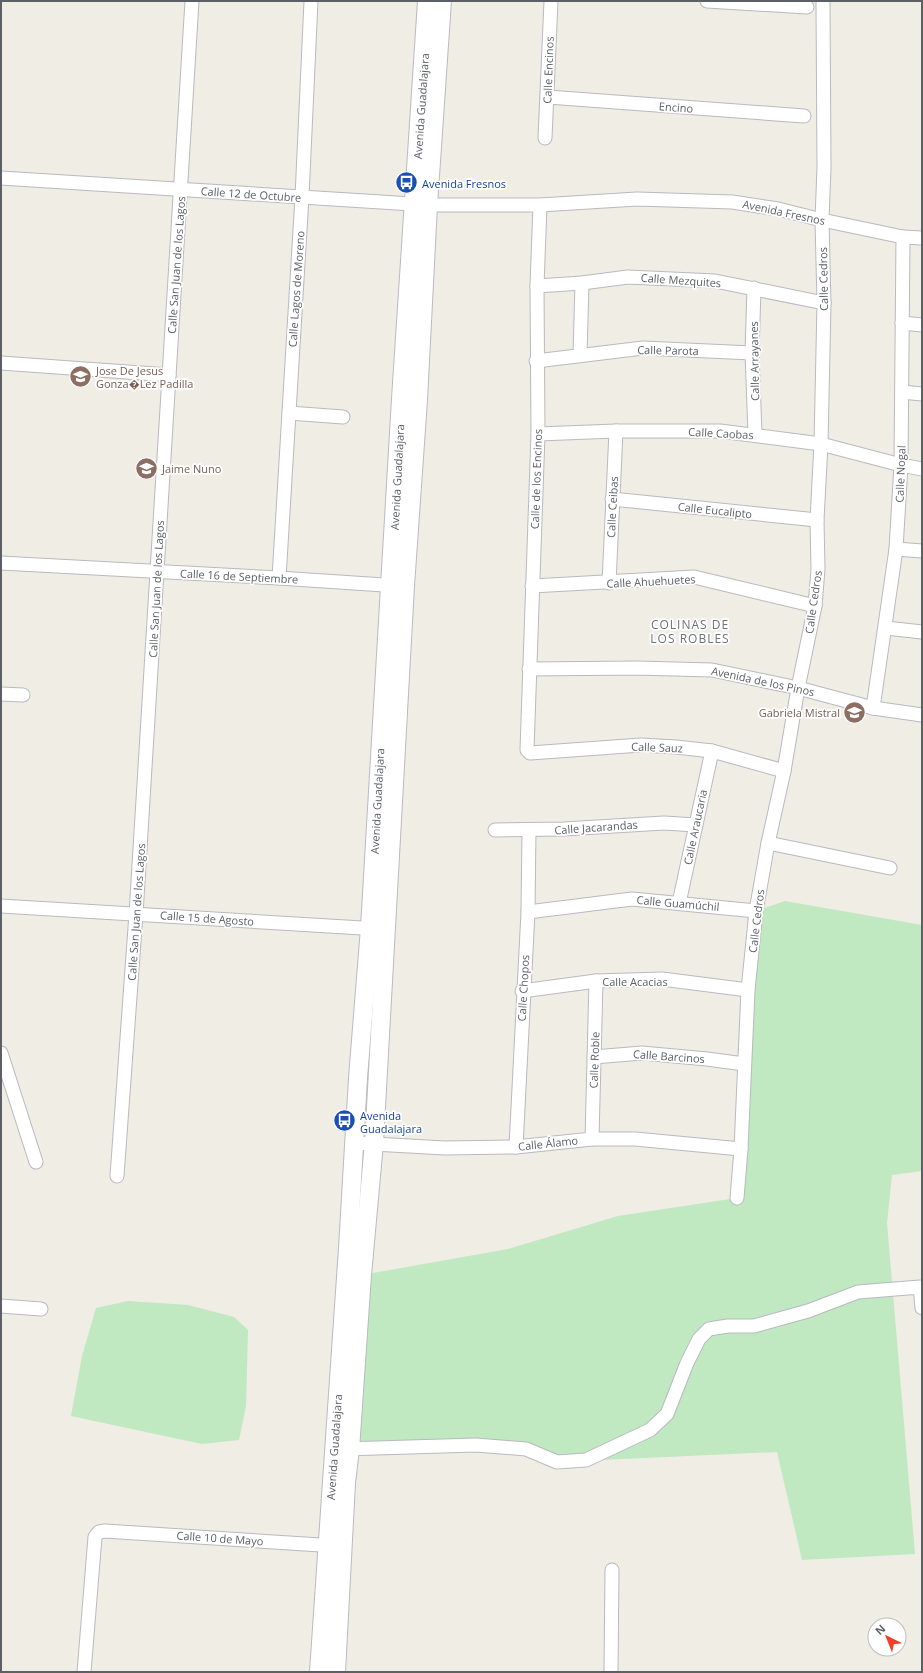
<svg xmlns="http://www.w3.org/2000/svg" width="923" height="1673" viewBox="0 0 923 1673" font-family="'Open Sans',sans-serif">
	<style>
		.green { fill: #c0e8c1 }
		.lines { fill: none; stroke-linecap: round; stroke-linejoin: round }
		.street-casing { stroke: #b7babf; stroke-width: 15 }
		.secondary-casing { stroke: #b8bbc1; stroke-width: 20 }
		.street { stroke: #fff; stroke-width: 13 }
		.secondary { stroke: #fff; stroke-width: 18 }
		.labels { text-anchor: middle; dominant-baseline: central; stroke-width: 3.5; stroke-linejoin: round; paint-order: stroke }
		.street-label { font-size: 11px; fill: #5c6066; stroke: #fff }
		.transit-label { font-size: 11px; fill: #164399; stroke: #fff; text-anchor: start }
		.education-label { font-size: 11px; fill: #785e54; stroke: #fff; text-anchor: start }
		.neighbourhood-label { font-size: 12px; letter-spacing: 1px; fill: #6d7278; stroke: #fff }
	</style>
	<rect width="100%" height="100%" fill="#efede4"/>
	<!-- green -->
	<g class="green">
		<path d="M 785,901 L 922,925 L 922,1171 L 892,1175 L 887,1223 L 915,1554 L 802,1560 L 777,1452 L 557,1462 L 526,1449 L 350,1449 L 362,1275 L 508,1249 L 618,1216 L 737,1198 L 756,911 Z"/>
		<path d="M 128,1301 L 188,1305 L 234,1317 L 248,1330 L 246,1406 L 239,1440 L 202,1444 L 71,1416 L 82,1356 L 96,1308 Z"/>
	</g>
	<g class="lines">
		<defs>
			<g id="street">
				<path d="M 707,1 L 807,7"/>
				<path d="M 548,97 L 804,116"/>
				<path d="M 545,138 L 551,1"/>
				<path d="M 1,178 L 428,205 L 540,205 L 637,199 L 732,202 L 778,209 L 822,220 L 903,237 L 922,238"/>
				<path d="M 540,205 L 537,286 L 538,434 L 527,750 L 530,753 L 641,745 L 676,747 L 712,751 L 784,771"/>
				<path d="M 537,286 L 582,283 L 628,277 L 715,281 L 824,303"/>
				<path d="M 754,288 L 752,353 L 755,434"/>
				<path d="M 902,323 L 922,325"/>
				<path d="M 580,355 L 582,283"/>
				<path d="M 536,361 L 643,348 L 752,353"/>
				<path d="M 1,363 L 169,375"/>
				<path d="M 902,392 L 922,394"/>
				<path d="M 289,413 L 343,417"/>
				<path d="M 538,434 L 616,431 L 720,431 L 821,444 L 901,465 L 922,469"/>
				<path d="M 612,499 L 817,520"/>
				<path d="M 896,549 L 922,551"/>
				<path d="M 1,563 L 279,578 L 399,586"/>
				<path d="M 279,578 L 302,197 L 311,1"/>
				<path d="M 609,583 L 616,431"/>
				<path d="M 532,586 L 694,577 L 815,606"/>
				<path d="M 886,628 L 922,632"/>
				<path d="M 529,669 L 637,668 L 712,670 L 798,688 L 873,708 L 922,715"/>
				<path d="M 1,694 L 23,695"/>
				<path d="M 873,708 L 896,549 L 901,465 L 903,237"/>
				<path d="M 495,830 L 564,829 L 664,823 L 696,825"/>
				<path d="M 768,843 L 890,868"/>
				<path d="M 679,903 L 712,751"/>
				<path d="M 1,906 L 379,929"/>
				<path d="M 528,912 L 632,899 L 756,911"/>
				<path d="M 522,991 L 596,981 L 662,979 L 748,990"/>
				<path d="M 1,1053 L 36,1162"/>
				<path d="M 594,1057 L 642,1053 L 707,1059 L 744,1064"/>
				<path d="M 592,1139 L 596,981"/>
				<path d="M 355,1143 L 445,1148 L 516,1147 L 592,1139 L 635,1139 L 741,1149"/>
				<path d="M 516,1147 L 528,912 L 529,830"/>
				<path d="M 117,1176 L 136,914 L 192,1"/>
				<path d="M 737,1198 L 741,1149 L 748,990 L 756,911 L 768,843 L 784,771 L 798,688 L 815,606 L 818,569 L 817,520 L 821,444 L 824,303 L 822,220 L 824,167 L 823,1"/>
				<path d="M 1,1306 L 41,1309"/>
				<path d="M 343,1449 L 476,1445 L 526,1449 L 557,1462 L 586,1460 L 650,1430 L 667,1414 L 687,1363 L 699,1339 L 709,1329 L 728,1326 L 754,1326 L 808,1311 L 858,1292 L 920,1287 L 922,1308"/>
				<path d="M 84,1672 L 95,1537 L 99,1532 L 105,1531 L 336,1546"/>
				<path d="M 611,1672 L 612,1570"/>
			</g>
			<g id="secondary">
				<path d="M 319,1672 L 348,1248 L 358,1078 L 370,928 L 401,399 L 427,1"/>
				<path d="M 336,1672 L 346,1483 L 350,1449 L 362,1275 L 374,1143 L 405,586 L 418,400 L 428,205 L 442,1"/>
			</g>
		</defs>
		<!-- street casing -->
		<use href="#street" class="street-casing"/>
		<!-- secondary casing -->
		<use href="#secondary" class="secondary-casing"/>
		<!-- street -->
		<use href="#street" class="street"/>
		<!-- secondary -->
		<use href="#secondary" class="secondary"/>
	</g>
	<!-- icons -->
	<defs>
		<symbol id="bus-disc" viewBox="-11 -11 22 22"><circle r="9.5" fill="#1a4fb4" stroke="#fff"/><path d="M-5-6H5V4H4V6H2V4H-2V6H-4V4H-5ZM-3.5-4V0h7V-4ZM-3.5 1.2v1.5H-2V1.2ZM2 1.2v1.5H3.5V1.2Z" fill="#fff"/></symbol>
		<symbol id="school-disc" viewBox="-11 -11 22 22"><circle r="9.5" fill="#8d6e63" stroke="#fff"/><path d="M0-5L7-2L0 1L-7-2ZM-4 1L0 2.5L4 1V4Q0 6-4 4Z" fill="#fff"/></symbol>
	</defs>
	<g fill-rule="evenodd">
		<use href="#bus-disc" x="394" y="170" width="25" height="25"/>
		<use href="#school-disc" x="68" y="364" width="25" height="25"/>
		<use href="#school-disc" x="134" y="456" width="25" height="25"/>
		<use href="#school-disc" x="842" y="700" width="25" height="25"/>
		<use href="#bus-disc" x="332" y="1108" width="25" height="25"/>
	</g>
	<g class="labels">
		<!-- street labels -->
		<g class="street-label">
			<text transform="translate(548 70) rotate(-88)">Calle Encinos</text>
			<text transform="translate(421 106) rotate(-86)">Avenida Guadalajara</text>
			<text transform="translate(676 107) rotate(4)">Encino</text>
			<text transform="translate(251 194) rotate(4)">Calle 12 de Octubre</text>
			<text transform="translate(784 212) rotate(12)">Avenida Fresnos</text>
			<text transform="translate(176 265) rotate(-86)">Calle San Juan de los Lagos</text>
			<text transform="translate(823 279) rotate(-91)">Calle Cedros</text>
			<text transform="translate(681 280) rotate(4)">Calle Mezquites</text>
			<text transform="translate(296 289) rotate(-86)">Calle Lagos de Moreno</text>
			<text transform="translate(668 350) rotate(1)">Calle Parota</text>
			<text transform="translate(754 361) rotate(-91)">Calle Arrayanes</text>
			<text transform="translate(721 433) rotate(3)">Calle Caobas</text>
			<text transform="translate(900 474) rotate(-88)">Calle Nogal</text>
			<text transform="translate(397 477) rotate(-87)">Avenida Guadalajara</text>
			<text transform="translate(536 479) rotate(-88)">Calle de los Encinos</text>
			<text transform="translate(612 507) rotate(-87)">Calle Ceibas</text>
			<text transform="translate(715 510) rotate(6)">Calle Eucalipto</text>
			<text transform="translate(239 576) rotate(3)">Calle 16 de Septiembre</text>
			<text transform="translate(651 581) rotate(-3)">Calle Ahuehuetes</text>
			<text transform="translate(156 589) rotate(-87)">Calle San Juan de los Lagos</text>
			<text transform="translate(813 602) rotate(-82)">Calle Cedros</text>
			<text transform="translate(763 681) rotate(12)">Avenida de los Pinos</text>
			<text transform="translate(657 747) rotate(2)">Calle Sauz</text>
			<text transform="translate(377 801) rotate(-87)">Avenida Guadalajara</text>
			<text transform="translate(596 827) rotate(-4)">Calle Jacarandas</text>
			<text transform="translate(695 827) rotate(-78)">Calle Araucaria</text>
			<text transform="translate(678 903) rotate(5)">Calle Guamúchil</text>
			<text transform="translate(136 912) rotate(-86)">Calle San Juan de los Lagos</text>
			<text transform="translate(207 918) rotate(4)">Calle 15 de Agosto</text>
			<text transform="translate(756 921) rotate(-83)">Calle Cedros</text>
			<text x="635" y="981">Calle Acacias</text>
			<text transform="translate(523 988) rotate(-87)">Calle Chopos</text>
			<text transform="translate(669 1056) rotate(4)">Calle Barcinos</text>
			<text transform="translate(594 1060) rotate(-88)">Calle Roble</text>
			<text transform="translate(548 1143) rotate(-6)">Calle Álamo</text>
			<text transform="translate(334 1447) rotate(-86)">Avenida Guadalajara</text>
			<text transform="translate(220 1538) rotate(4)">Calle 10 de Mayo</text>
		</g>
		<!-- transit labels -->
		<g class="transit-label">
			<text x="422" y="183">Avenida Fresnos</text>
			<text x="360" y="1115">Avenida<tspan x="360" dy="13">Guadalajara</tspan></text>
		</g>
		<!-- education labels -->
		<g class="education-label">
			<text x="96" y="370">Jose De Jesus<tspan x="96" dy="13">Gonza�Lez Padilla</tspan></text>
			<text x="162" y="468">Jaime Nuno</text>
			<text x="840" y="712" text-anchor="end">Gabriela Mistral</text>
		</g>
		<!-- neighbourhood labels -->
		<g class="neighbourhood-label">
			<text x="690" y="624">COLINAS DE<tspan x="690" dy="14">LOS ROBLES</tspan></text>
		</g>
	</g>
	<!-- border -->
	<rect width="923" height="1673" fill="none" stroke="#5c6066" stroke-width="4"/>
	<!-- north arrow -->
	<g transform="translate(887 1637) rotate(317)"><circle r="19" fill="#ffffff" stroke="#bebfc2"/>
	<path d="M0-3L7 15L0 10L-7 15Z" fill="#f13e29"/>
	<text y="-6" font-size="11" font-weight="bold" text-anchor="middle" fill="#5c6066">N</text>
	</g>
</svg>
